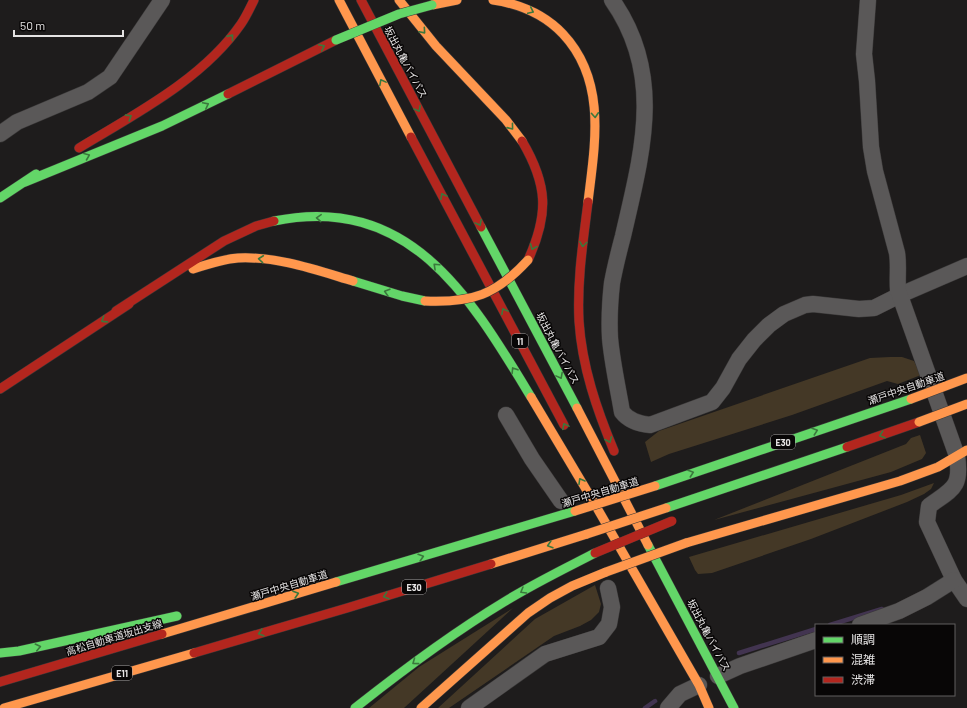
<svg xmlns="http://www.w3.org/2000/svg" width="967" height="708" viewBox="0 0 967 708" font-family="Barlow,'Noto Sans JP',sans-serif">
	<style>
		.green { fill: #443826 }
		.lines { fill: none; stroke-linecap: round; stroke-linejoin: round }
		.stream { stroke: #423450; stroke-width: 4.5 }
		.street-casing { stroke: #3a3838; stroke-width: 17 }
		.fast-casing { stroke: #3a3838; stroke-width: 10 }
		.slow-casing { stroke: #3a3838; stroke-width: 10 }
		.jam-casing { stroke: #3a3838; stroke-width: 10 }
		.street { stroke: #5a5858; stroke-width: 16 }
		.fast { stroke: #63d668; stroke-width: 9 }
		.slow { stroke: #ff974d; stroke-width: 9 }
		.jam { stroke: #b3261e; stroke-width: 9 }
		.fast-bridge-casing { stroke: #3a3838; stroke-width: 10; stroke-linecap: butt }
		.slow-bridge-casing { stroke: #3a3838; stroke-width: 10; stroke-linecap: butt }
		.jam-bridge-casing { stroke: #3a3838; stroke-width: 10; stroke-linecap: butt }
		.fast-bridge { stroke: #63d668; stroke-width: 9 }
		.slow-bridge { stroke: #ff974d; stroke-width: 9 }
		.jam-bridge { stroke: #b3261e; stroke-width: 9 }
		.oneway { stroke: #3a783c }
		.labels { text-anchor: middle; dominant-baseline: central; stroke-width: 3; stroke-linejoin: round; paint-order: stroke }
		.shield { fill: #080606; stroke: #a3a1a1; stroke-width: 1 }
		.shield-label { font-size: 9px; font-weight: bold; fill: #e5e3e3 }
		.street-label { font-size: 10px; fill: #e5e3e3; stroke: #080606 }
	</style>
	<rect width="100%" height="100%" fill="#1e1c1c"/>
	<!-- green -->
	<g class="green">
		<path d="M 890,357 L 902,357 L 914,361 L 921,375 L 898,384 L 887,381 L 792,415 L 669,454 L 651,462 L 645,442 L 659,431 L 870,358 Z"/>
		<path d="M 920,435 L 926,453 L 922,459 L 891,472 L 714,520 L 906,444 L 911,438 Z"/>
		<path d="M 934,483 L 931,489 L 924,494 L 907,502 L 811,539 L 712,573 L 698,574 L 695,570 L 689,557 L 901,495 Z"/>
		<path d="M 595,585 L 601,604 L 599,612 L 591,620 L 580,626 L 554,636 L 449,708 L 438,708 L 535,619 Z"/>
		<path d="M 513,608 L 404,708 L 369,708 L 419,667 Z"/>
	</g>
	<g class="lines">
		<!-- stream -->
		<g class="stream">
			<path d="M 830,625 L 882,609"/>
			<path d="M 739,653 L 816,629"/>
			<path d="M 645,708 L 655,701"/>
		</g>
		<defs>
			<g id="street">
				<path d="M 612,0 C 665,75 642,153 623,236 C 619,251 615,267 612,283 C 610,301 609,320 610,338 C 612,362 618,388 622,412 C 629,421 640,424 650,425 L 712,402 L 723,388 L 739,359 L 754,340 L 769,325 L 784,314 L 805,305 L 813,304 L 859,309 L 874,308 L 900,295 L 967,266"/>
				<path d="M 868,0 L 864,54 L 867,81 L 871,147 L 875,171 L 897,253 C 899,265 897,277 898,290 L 957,456 C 962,488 952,489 929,506 L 927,522 L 954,580 L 967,599"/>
				<path d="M 0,134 L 17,122 L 88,92 L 110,77 L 162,0"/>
				<path d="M 506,415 L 532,459 L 561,501"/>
				<path d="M 860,625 L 899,611 L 927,597 L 954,580"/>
				<path d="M 718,676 L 740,666 L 816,640"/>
				<path d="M 469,708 L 545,654 L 599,637 L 609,624 L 612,607 L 608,588"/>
				<path d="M 668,708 L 680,694 L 699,685"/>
			</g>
			<g id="fast">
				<path d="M 25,182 L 162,126 L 228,94"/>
				<path d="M 0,198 L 36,174"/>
				<path d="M 274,221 C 410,193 471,298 531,397"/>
				<path d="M 481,227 L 577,408"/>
				<path d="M 353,281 L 402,296 L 425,301"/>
				<path d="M 655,486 L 911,399"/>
				<path d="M 666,508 L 847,447"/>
				<path d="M 648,545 L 734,708"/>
				<path d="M 336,582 L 575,511"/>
				<path d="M 0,653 L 19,651 L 177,616"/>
				<path d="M 355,708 C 403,670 451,634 504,602 C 533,584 564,569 595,553"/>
			</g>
			<g id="slow">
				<path d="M 339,0 L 411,137"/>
				<path d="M 399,0 L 436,46 L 506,120 L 522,141"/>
				<path d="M 493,0 C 520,4 544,14 563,34 C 607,81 595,144 588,202"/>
				<path d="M 432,5 L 457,0"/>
				<path d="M 193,269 C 208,264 223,259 238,258 C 277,256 316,270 353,281"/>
				<path d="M 531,397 L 593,501 L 699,685 L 709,708"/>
				<path d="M 577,408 L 648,545"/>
				<path d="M 686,543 L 900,481 L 938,467 L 967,450"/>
				<path d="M 491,564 L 587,534"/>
				<path d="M 162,634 L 336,582"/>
				<path d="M 4,708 L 194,653"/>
				<path d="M 421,708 L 528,613 L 550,598 L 572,586 L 606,572"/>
			</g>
			<g id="jam">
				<path d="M 361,0 L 481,227"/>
				<path d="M 228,94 L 336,40"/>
				<path d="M 411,137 L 564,425"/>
				<path d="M 522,141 C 548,185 549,214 528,260"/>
				<path d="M 79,148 C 135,114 203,79 241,24 C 246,17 250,8 254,0"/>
				<path d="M 588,202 C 583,242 577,281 579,321 C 582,367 597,410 614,451"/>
				<path d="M 116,311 L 224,241 L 256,226 L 274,221"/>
				<path d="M 0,389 L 129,304"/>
				<path d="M 847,447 L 919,422"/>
				<path d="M 194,653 L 347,608 L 491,564"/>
				<path d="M 0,682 L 162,634"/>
			</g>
		</defs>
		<!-- street casing -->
		<use href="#street" class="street-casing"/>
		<!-- fast casing -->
		<use href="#fast" class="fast-casing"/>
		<!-- slow casing -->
		<use href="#slow" class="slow-casing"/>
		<!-- jam casing -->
		<use href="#jam" class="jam-casing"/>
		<!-- street -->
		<use href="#street" class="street"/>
		<!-- fast -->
		<use href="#fast" class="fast"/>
		<!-- slow -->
		<use href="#slow" class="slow"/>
		<!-- jam -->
		<use href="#jam" class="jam"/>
		<defs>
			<path id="fast-bridge" d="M 336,40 L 399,14 L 432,5"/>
			<g id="slow-bridge">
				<path d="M 425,301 C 472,303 496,295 528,260"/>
				<path d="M 911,399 L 967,378"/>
				<path d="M 919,422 L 967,404"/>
				<path d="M 575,511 L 655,486"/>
				<path d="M 587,534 L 666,508"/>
				<path d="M 606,572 L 686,543"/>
			</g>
			<path id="jam-bridge" d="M 595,553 L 672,521"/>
		</defs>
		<!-- fast-bridge casing -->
		<use href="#fast-bridge" class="fast-bridge-casing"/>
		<!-- slow-bridge casing -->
		<use href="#slow-bridge" class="slow-bridge-casing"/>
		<!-- jam-bridge casing -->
		<use href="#jam-bridge" class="jam-bridge-casing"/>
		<!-- fast-bridge -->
		<use href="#fast-bridge" class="fast-bridge"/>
		<!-- slow-bridge -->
		<use href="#slow-bridge" class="slow-bridge"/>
		<!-- jam-bridge -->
		<use href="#jam-bridge" class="jam-bridge"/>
	</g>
	<!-- one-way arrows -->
	<defs><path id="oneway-chevron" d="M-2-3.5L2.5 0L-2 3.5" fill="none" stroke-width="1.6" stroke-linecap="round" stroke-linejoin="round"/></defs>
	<g class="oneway">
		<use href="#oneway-chevron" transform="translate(531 11) rotate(25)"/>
		<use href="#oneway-chevron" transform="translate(423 31) rotate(49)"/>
		<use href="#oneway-chevron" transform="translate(231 37) rotate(-51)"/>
		<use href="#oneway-chevron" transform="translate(322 47) rotate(-26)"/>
		<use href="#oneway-chevron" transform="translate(382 82) rotate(-118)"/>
		<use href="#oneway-chevron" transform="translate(206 105) rotate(-27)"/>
		<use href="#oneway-chevron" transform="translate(418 109) rotate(62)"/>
		<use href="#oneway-chevron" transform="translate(595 115) rotate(86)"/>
		<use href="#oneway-chevron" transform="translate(129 117) rotate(-32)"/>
		<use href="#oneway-chevron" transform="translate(511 127) rotate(51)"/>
		<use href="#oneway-chevron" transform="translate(87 156) rotate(-22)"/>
		<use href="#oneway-chevron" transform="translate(443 196) rotate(-118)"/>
		<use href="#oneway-chevron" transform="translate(319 218) rotate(-177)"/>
		<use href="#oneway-chevron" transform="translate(479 223) rotate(62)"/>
		<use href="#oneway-chevron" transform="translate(583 244) rotate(97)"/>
		<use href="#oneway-chevron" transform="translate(533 247) rotate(113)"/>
		<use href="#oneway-chevron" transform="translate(261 259) rotate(-174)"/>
		<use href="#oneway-chevron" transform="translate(436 266) rotate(-137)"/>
		<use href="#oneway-chevron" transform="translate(387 292) rotate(-164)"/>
		<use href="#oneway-chevron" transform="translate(504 311) rotate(-118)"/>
		<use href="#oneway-chevron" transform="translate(104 320) rotate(147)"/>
		<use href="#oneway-chevron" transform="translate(514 370) rotate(-122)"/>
		<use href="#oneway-chevron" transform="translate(560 376) rotate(62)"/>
		<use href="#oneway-chevron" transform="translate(565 426) rotate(-118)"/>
		<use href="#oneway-chevron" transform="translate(815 431) rotate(-19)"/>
		<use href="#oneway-chevron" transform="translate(882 435) rotate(161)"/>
		<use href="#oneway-chevron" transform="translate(609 440) rotate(67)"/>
		<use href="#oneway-chevron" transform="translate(691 473) rotate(-19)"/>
		<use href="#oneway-chevron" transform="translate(581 481) rotate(-120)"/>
		<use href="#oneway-chevron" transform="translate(550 545) rotate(163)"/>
		<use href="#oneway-chevron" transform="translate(421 557) rotate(-17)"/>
		<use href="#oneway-chevron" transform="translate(523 591) rotate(150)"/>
		<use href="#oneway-chevron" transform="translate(296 594) rotate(-17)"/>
		<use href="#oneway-chevron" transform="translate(386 596) rotate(163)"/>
		<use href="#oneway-chevron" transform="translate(261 633) rotate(164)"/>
		<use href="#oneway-chevron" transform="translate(38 647) rotate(-13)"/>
		<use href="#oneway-chevron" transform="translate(415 662) rotate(144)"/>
	</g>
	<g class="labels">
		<!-- shield labels -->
		<g class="shield">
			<rect x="512" y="334" width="16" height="14" rx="3"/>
			<rect x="771" y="435" width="24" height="14" rx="3"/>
			<rect x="402" y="580" width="24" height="14" rx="3"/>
			<rect x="112" y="666" width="20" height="14" rx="3"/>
		</g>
		<g class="shield-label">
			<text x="520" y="341">11</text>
			<text x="783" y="442">E30</text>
			<text x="414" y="587">E30</text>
			<text x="122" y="673">E11</text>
		</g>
		<!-- street labels -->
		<g class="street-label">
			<text transform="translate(406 62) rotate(62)">坂出丸亀バイパス</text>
			<text transform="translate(558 348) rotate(62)">坂出丸亀バイパス</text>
			<text transform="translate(906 388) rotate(-19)">瀬戸中央自動車道</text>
			<text transform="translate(600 492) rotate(-17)">瀬戸中央自動車道</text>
			<text transform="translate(289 585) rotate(-17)">瀬戸中央自動車道</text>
			<text transform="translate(709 635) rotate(62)">坂出丸亀バイパス</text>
			<text transform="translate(114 637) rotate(-17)">高松自動車道坂出支線</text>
		</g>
	</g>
	<!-- legend -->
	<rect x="815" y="624" width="140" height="72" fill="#080606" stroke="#605e5e"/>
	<rect x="823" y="637" width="20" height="6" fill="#63d668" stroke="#605e5e"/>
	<text x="851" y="644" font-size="12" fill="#e5e3e3">順調</text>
	<rect x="823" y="657" width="20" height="6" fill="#ff974d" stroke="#605e5e"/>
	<text x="851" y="664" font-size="12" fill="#e5e3e3">混雑</text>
	<rect x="823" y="677" width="20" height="6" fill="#b3261e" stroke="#605e5e"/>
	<text x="851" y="684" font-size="12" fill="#e5e3e3">渋滞</text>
	<!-- scale -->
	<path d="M14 30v6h109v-6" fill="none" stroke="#e5e3e3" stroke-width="2"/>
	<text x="20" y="30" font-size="12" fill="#e5e3e3" stroke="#080606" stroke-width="3" paint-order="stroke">50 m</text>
</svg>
